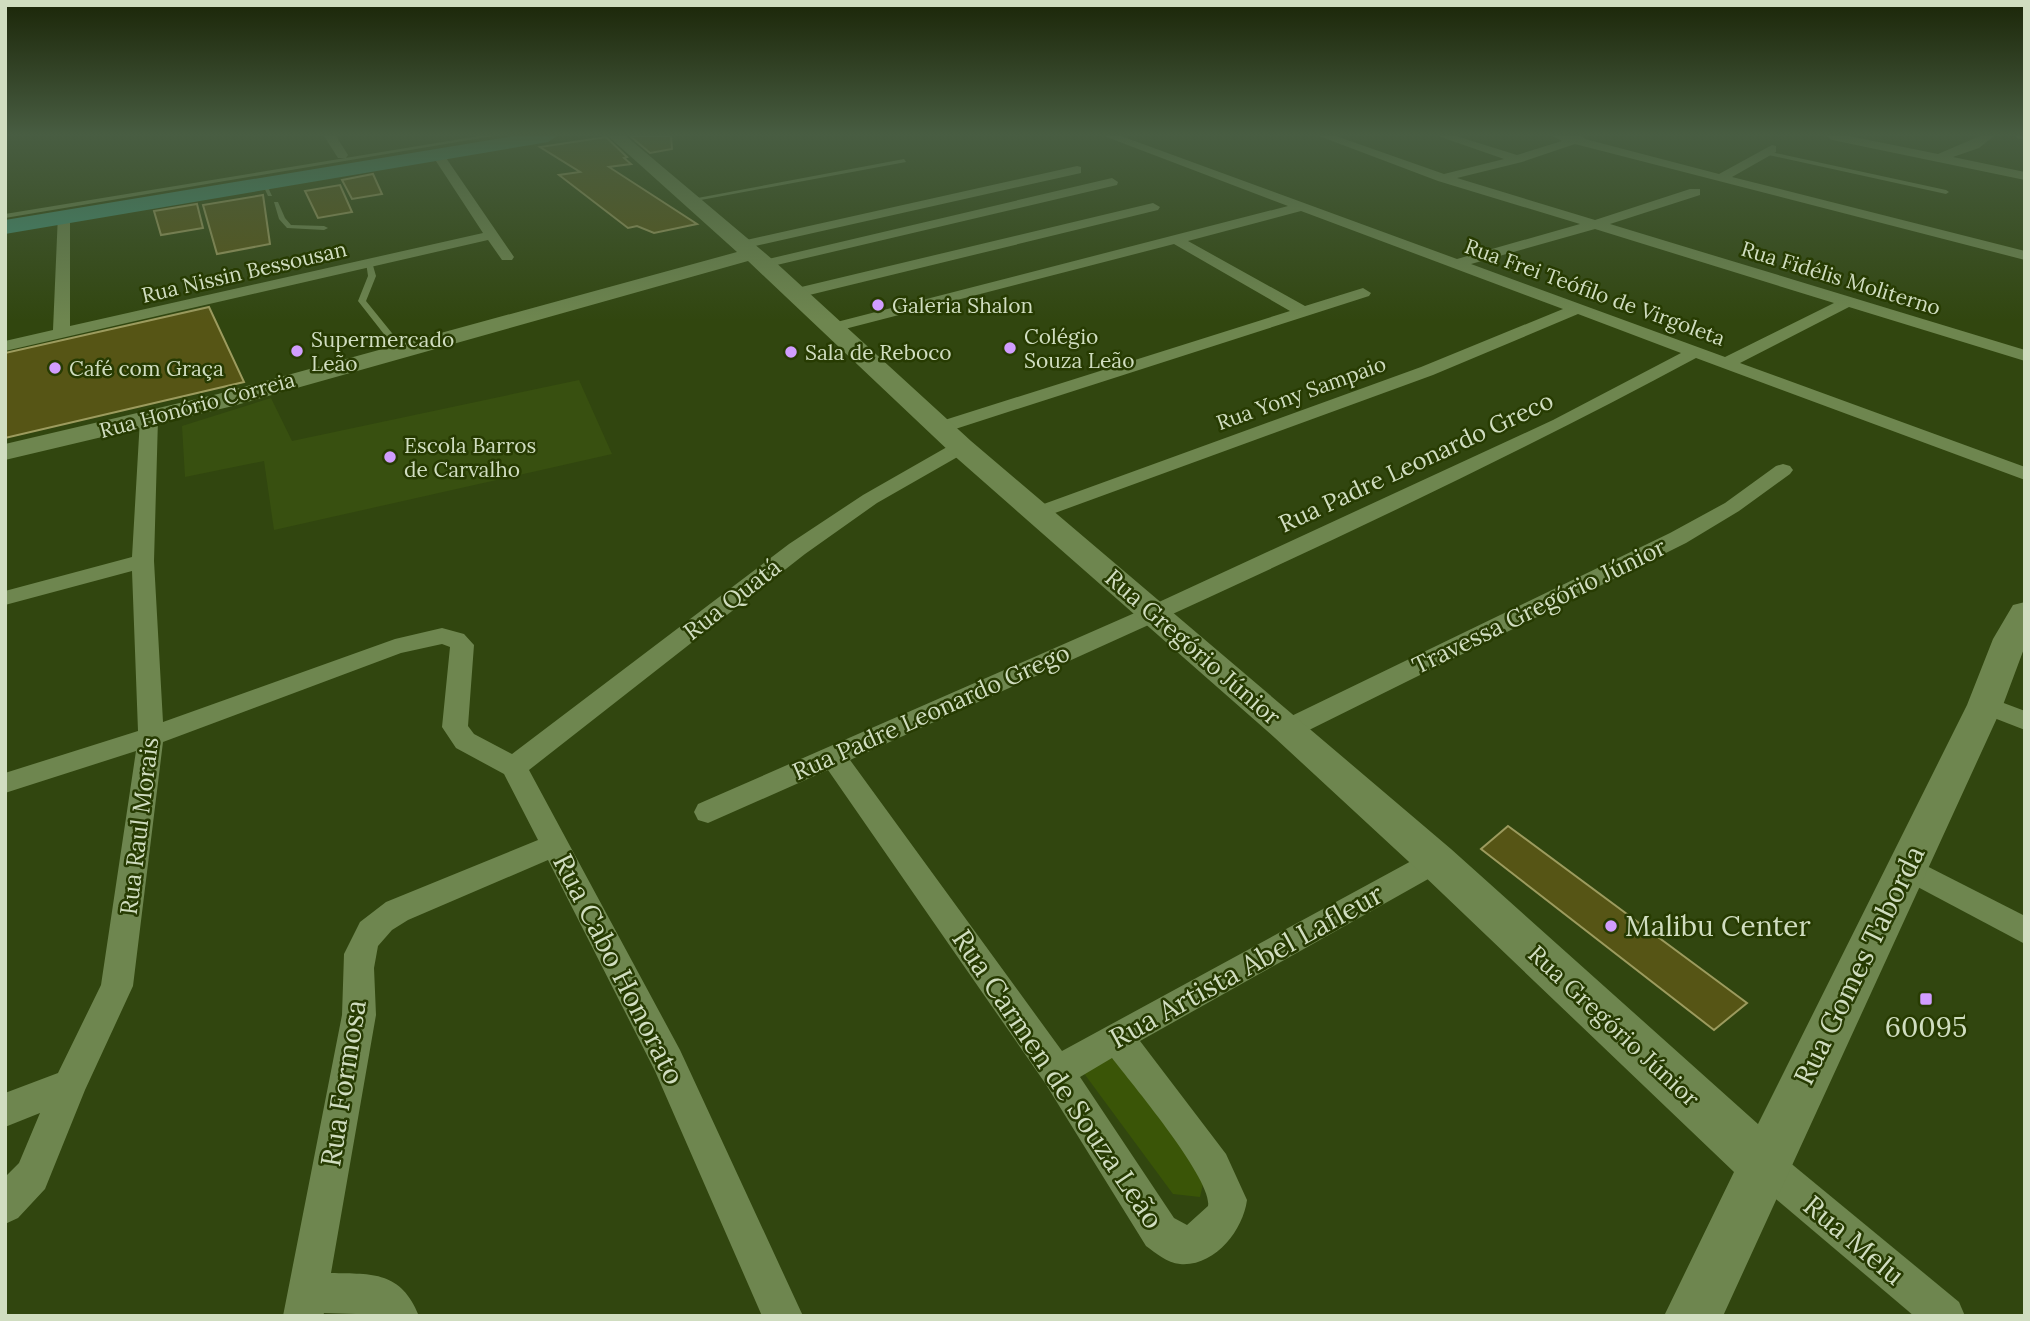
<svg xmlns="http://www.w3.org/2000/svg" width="2030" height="1321" viewBox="0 0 2030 1321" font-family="Lora,serif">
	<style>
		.built { fill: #385010 }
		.green { fill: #3a5507 }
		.building { fill: #565515; stroke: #9c9b5e; stroke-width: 2 }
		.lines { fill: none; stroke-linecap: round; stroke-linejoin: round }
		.service { fill: #6e864f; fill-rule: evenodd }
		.minor { fill: #6e864f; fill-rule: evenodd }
		.secondary { fill: #6e864f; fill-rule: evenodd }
		.primary { fill: #428e74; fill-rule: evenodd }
		.poi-dot { fill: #d19dfe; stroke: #273b02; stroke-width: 2.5 }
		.labels { text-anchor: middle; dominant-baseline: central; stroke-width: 5; stroke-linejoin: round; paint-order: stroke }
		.far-street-label { font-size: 21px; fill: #d0ddc0; stroke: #273b02 }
		.far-poi-label { font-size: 21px; fill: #d0ddc0; stroke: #273b02; text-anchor: start }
		.street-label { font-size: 24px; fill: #d0ddc0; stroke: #273b02 }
		.near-poi-label { font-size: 28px; fill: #d0ddc0; stroke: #273b02; text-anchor: start }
		.near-street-label { font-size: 28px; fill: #d0ddc0; stroke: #273b02 }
	</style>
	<rect width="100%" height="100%" fill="#31460f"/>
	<!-- built -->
	<path class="built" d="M 579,380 L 612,454 L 274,530 L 264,461 L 185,477 L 182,426 L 271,398 L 292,441 Z"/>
	<!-- green -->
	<path class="green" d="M 1115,1049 L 1208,1162 L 1200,1197 L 1173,1194 L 1083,1072 Z"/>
	<!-- building -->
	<g class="building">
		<path d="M 630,136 L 671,136 L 672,149 L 650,153 Z"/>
		<path d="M 606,137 L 627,157 L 624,158 L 631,164 L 609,167 L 697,224 L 654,233 L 637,226 L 628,228 L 559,175 L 580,172 L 540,147 Z"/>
		<path d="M 373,174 L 382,194 L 352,199 L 342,180 Z"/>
		<path d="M 340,185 L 352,212 L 318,218 L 305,191 Z"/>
		<path d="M 263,195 L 270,244 L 217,254 L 203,205 Z"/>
		<path d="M 197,204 L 203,228 L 161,235 L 154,211 Z"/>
		<path d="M 209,307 L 244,382 L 5,438 L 5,353 Z"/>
		<path d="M 1508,826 L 1747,1003 L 1714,1030 L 1481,849 Z"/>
	</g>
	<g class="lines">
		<!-- service -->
		<g class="service">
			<path d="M 479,136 L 493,136 L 5,218 L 5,214 Z"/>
			<path d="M 1766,151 L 1946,190 L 1949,192 L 1946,194 L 1764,154 Z"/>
			<path d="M 904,159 L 906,162 L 690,202 L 687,200 Z"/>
			<path d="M 262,183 L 266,183 L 272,196 L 268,196 Z"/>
			<path d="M 274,202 L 278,202 L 285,218 L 291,225 L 324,226 L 328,228 L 324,230 L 287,228 L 279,219 Z"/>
			<path d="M 366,262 L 372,262 L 376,276 L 366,301 L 404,348 L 404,352 L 398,352 L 358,301 L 368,276 Z"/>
		</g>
		<!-- minor -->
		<g class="minor">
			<path d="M 324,136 L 336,136 L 348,155 L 346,158 L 338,158 Z"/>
			<path d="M 1104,136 L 1121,136 L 1457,259 L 1580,224 L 1438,181 L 1319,136 L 1336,136 L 1444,174 L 1504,159 L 1438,136 L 1456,136 L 1517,155 L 1562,141 L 1552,136 L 1581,136 L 1585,139 L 1719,174 L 1772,145 L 1776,146 L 1776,152 L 1732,177 L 2025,251 L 2025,260 L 1575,144 L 1522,162 L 1457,178 L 1595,220 L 1690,189 L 1700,189 L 1700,195 L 1610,224 L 2025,350 L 2025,361 L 1849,307 L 1740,363 L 2025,467 L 2025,480 L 1696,358 C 1421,506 1134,631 850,760 L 1062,1051 L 1426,853 L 1436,849 L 1446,853 L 1451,861 L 1446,869 L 1140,1041 L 1226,1154 L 1247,1200 C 1243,1231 1214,1267 1180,1264 C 1167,1263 1156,1253 1146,1246 L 1045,1083 L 828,770 L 708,823 L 698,820 L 694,812 L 698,804 L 1146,608 L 1553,420 L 1681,353 L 1578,314 L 1433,375 L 1044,517 L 1030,517 L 1027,513 L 1030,509 L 1421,367 L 1563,309 L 1301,211 L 1188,241 L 1305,306 L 1363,288 L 1371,293 L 1369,296 L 946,432 L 932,432 L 930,428 L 932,424 L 1290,311 L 1174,244 L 837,331 L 825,331 L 823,328 L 825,325 L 1288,206 ZM 1595,229 L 1834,303 L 1725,357 L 1471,264 ZM 1112,1058 C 1131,1083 1213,1180 1208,1206 L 1187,1225 L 1174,1218 L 1080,1077 Z"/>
			<path d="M 1826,136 L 1849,136 L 1938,154 L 1980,136 L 1994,136 L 1979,148 L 1953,157 L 2025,172 L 2025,180 L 1832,140 Z"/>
			<path d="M 2015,136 L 2025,136 L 2025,140 L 2017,138 Z"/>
			<path d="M 438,151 L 442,152 L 514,257 L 512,260 L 502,260 L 488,240 L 5,351 L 5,341 L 53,330 L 58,214 L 68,214 L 70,217 L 70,326 L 483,233 L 432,155 Z"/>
			<path d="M 1077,166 L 1081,167 L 1081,173 L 742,249 L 735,245 L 742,241 Z"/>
			<path d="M 1112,178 L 1118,182 L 1117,185 L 764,268 L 757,264 L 764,260 Z"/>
			<path d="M 1153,203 L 1160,207 L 1158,210 L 797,298 L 789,293 L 797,288 Z"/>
			<path d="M 149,413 L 158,419 L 154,561 L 163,722 L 395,639 L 442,628 L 464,634 L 474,645 L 468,726 L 474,734 L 512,754 L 789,544 L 863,495 L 954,443 L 968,443 L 971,447 L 968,451 L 877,503 L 805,554 L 529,770 L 680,1050 L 803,1316 L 762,1316 L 655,1071 L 548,860 L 408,920 L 392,930 L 378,946 L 374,968 L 376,1015 L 331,1273 C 373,1274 401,1271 419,1316 L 324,1313 L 323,1316 L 283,1316 L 342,1015 L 344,954 L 360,922 L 386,902 L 538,840 L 504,774 L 456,748 L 442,727 L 450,647 L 442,644 L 401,653 L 163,742 L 133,986 L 85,1090 L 45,1189 L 18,1218 L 5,1224 L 5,1177 L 19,1163 L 40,1113 L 5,1127 L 5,1093 L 58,1073 L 101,985 L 136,751 L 5,793 L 5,773 L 138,731 L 132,571 L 5,605 L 5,591 L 132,557 L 140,419 Z"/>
			<path d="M 1783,464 L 1790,466 L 1793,470 L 1790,474 L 1739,511 L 1686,543 L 1297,736 L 1288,738 L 1279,736 L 1275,729 L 1279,722 L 1670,533 L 1725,503 L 1776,466 Z"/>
			<path d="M 1985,696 L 2025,711 L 2025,730 L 1976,711 L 1972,705 L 1976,699 Z"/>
			<path d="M 1907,856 L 2025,916 L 2025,944 L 1897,876 L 1892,868 L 1897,860 Z"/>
			<path d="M 1763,1146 L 1776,1151 L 1959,1302 L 1965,1316 L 1914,1316 L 1750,1177 L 1745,1164 L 1750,1151 Z"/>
		</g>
		<!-- secondary -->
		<path class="secondary" d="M 608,136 L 626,136 L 772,259 L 971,441 L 1451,849 L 1758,1124 L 1967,705 L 1993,639 L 2013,605 L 2025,602 L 2025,646 L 2003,705 L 1723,1316 L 1664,1316 L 1734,1172 L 1421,873 L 1275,738 L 951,453 L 748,261 L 233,406 L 5,460 L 5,444 L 218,394 L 737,252 Z"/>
		<!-- primary -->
		<path class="primary" d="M 514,136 L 557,136 L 548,142 L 5,234 L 5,220 Z"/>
	</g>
	<!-- sky -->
	<linearGradient id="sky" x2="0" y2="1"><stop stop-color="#1b2608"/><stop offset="0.42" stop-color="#485d42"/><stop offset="1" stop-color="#485d42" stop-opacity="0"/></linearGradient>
	<rect width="2030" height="321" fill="url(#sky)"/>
	<!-- markers -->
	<g class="poi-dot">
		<circle cx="878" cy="305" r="7"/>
		<circle cx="1010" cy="348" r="7"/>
		<circle cx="297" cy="351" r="7"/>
		<circle cx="791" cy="352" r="7"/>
		<circle cx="55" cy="368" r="7"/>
		<circle cx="390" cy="457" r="7"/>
		<circle cx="1611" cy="926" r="7"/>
		<rect x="1919" y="992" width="14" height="14" rx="3.5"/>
	</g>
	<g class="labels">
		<!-- far-street labels -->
		<g class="far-street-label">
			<text transform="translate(244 272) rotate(-13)">Rua Nissin Bessousan</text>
			<text transform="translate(1841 278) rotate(17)">Rua Fidélis Moliterno</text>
			<text transform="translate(1595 292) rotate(20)">Rua Frei Teófilo de Virgoleta</text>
			<text transform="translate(1301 393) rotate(-20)">Rua Yony Sampaio</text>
			<text transform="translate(197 405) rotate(-15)">Rua Honório Correia</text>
		</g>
		<!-- far-poi labels -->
		<g class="far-poi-label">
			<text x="892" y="305">Galeria Shalon</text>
			<text x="1024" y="336">Colégio<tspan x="1024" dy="24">Souza Leão</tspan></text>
			<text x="311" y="339">Supermercado<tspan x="311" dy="24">Leão</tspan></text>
			<text x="805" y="352">Sala de Reboco</text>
			<text x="69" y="368">Café com Graça</text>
			<text x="404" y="445">Escola Barros<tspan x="404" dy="24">de Carvalho</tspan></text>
		</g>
		<!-- street labels -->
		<g class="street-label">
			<text transform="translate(1416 462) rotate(-25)">Rua Padre Leonardo Greco</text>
			<text transform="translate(732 599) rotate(-38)">Rua Quatá</text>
			<text transform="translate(1539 606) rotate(-26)">Travessa Gregório Júnior</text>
			<text transform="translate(1193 647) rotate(41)">Rua Gregório Júnior</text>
			<text transform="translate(931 712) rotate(-24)">Rua Padre Leonardo Grego</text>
			<text transform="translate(139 826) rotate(-83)">Rua Raul Morais</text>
			<text transform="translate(1614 1026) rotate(43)">Rua Gregório Júnior</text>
		</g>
		<!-- near-poi labels -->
		<g class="near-poi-label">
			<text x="1625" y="926">Malibu Center</text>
			<text x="1926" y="1027" text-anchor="middle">60095</text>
		</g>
		<!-- near-street labels -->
		<g class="near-street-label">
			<text transform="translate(1859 965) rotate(-64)">Rua Gomes Taborda</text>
			<text transform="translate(1246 966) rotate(-29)">Rua Artista Abel Lafleur</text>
			<text transform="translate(619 969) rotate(63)">Rua Cabo Honorato</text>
			<text transform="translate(1058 1079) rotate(56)">Rua Carmen de Souza Leão</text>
			<text transform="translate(343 1083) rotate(-81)">Rua Formosa</text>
			<text transform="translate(1854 1240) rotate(40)">Rua Melu</text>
		</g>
	</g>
	<!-- border -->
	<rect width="2030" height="1321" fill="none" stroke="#d0ddc0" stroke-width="14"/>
</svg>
